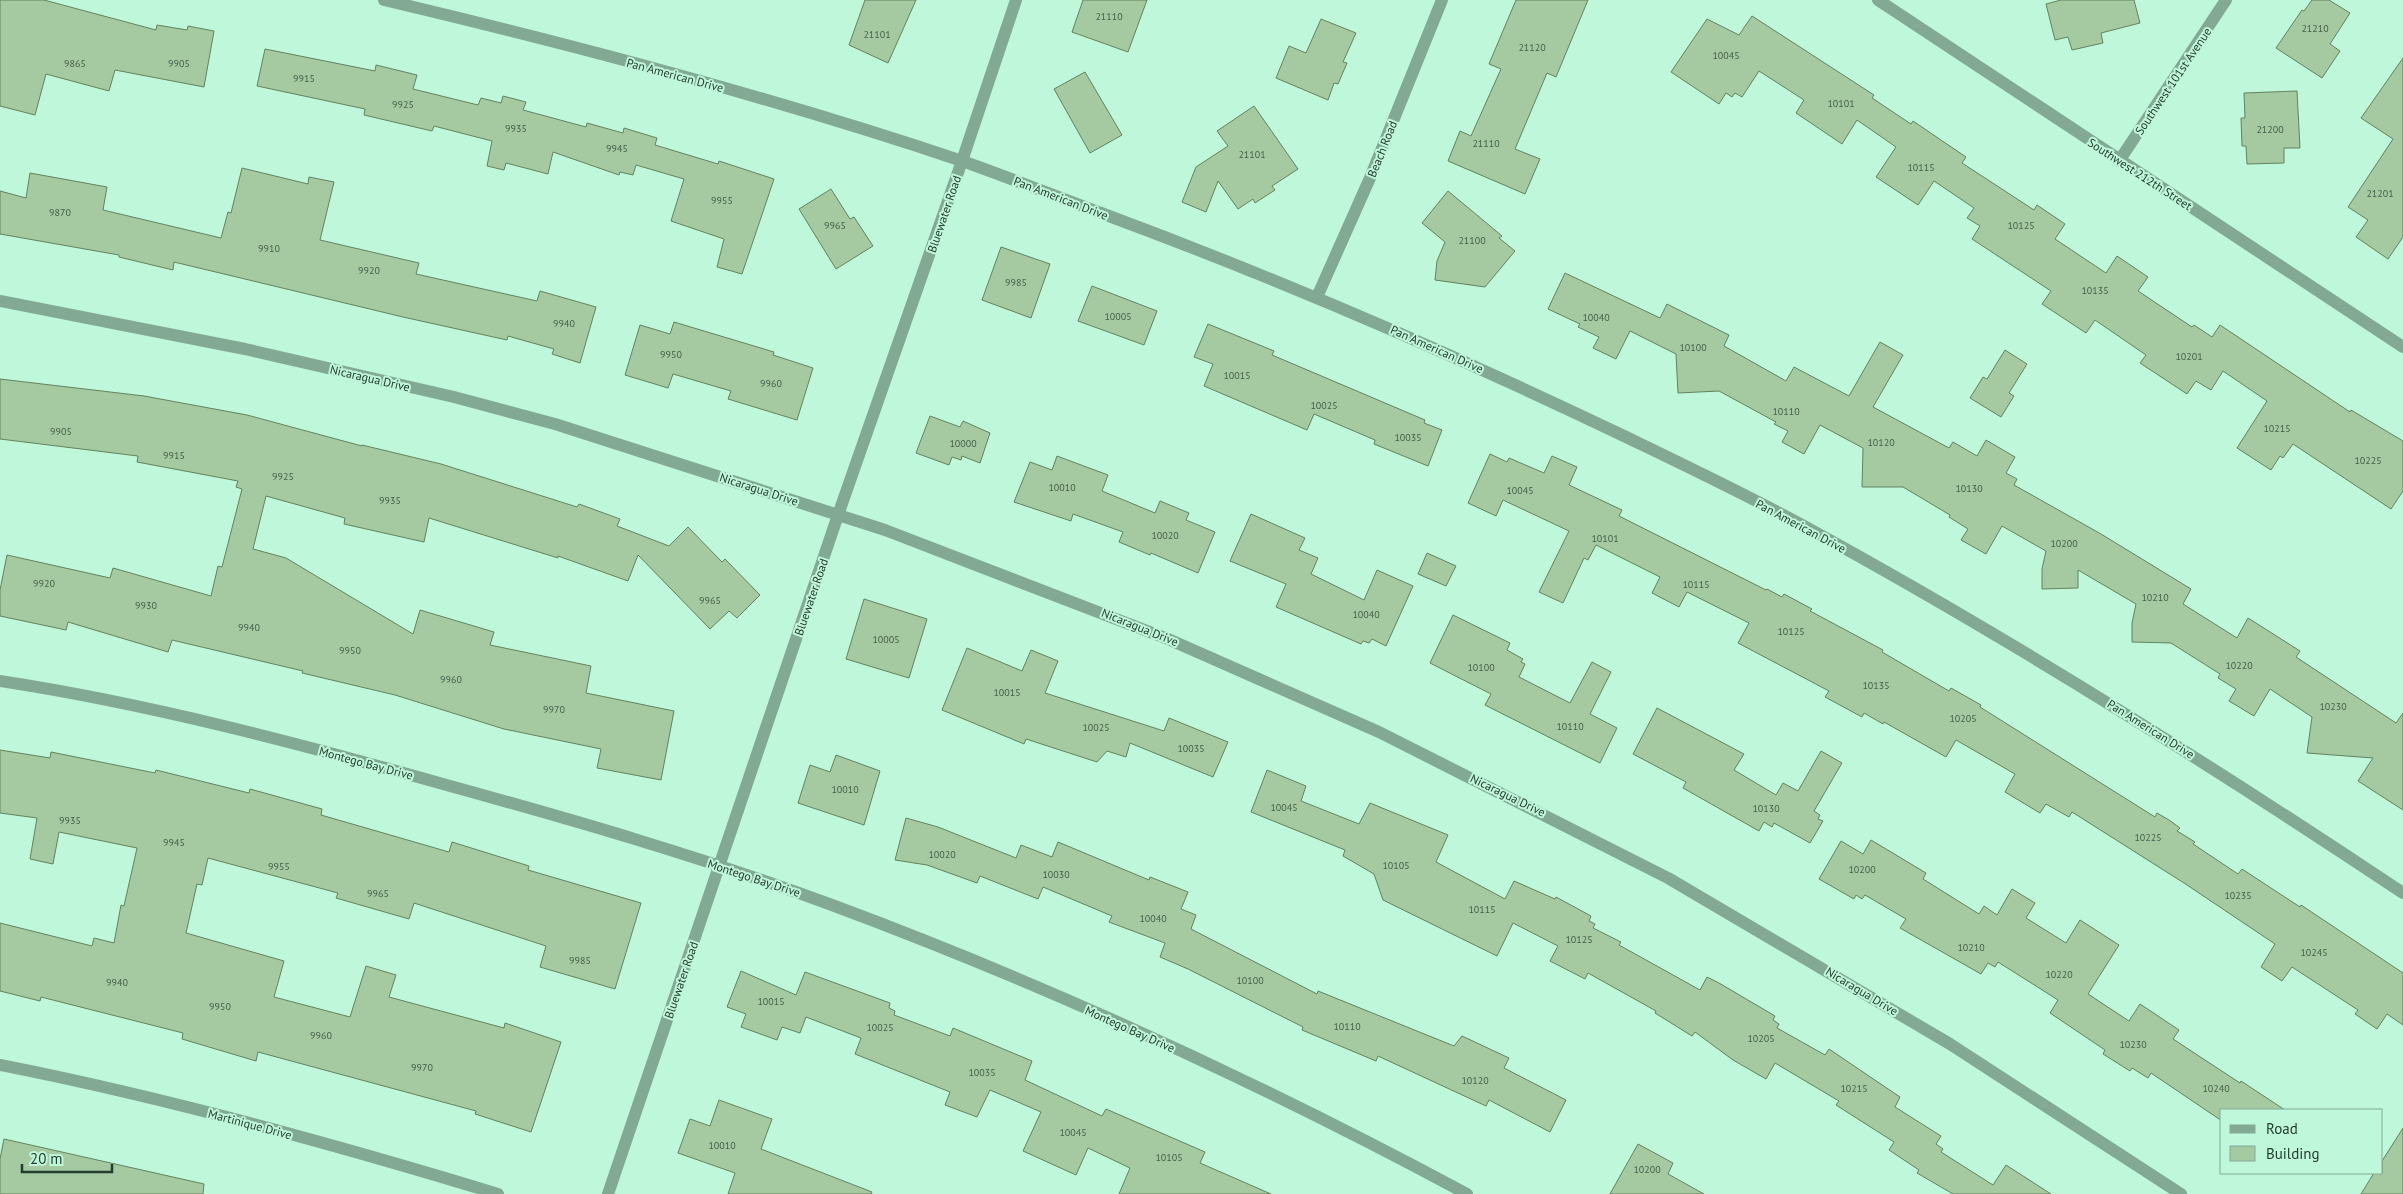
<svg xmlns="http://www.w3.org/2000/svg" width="2403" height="1194" viewBox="0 0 2403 1194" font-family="'PT Sans',sans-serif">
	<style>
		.building { fill: #a5c9a0; stroke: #62835d }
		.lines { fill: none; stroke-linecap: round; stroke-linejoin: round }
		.minor { stroke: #82a994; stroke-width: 12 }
		.labels { text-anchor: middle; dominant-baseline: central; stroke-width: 4; stroke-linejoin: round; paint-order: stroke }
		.number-label { font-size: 10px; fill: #465f4d }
		.street-label { font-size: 12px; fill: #263c31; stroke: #bff7da }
	</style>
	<rect width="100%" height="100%" fill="#bff7da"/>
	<!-- building -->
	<g class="building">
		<path d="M 0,0 L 44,0 L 156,30 L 157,25 L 187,30 L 188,26 L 214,31 L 204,87 L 115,70 L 109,91 L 46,74 L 35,115 L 0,106 Z"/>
		<path d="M 865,0 L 916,0 L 888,63 L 849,45 Z"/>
		<path d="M 1083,0 L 1147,0 L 1128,52 L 1072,32 Z"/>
		<path d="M 1516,0 L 1588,0 L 1556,77 L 1547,73 L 1515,149 L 1540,159 L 1525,194 L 1448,161 L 1460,131 L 1471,136 L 1501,69 L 1489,64 Z"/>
		<path d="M 2061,0 L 2134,0 L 2140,23 L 2101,33 L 2103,43 L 2072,50 L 2068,37 L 2055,40 L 2046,4 Z"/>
		<path d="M 2312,0 L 2329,0 L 2350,13 L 2330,44 L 2340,51 L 2322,78 L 2276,48 L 2302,10 L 2304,11 Z"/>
		<path d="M 1752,16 L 1874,95 L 1872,98 L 1911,124 L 1913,121 L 1966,157 L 1962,163 L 2034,210 L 2037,205 L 2065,224 L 2055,239 L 2106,273 L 2117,256 L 2148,277 L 2138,291 L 2192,327 L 2194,325 L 2212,337 L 2220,325 L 2350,412 L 2351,410 L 2403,441 L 2403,491 L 2391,509 L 2293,444 L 2283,458 L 2280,456 L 2271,470 L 2237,448 L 2267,401 L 2223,371 L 2211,390 L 2196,381 L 2187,394 L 2140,363 L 2146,355 L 2095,320 L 2086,333 L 2042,304 L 2051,291 L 1972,239 L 1980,226 L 1967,218 L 1974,208 L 1934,181 L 1918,205 L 1876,177 L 1896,147 L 1857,120 L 1842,144 L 1796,113 L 1804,100 L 1759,71 L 1742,97 L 1735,93 L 1732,97 L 1726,93 L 1719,104 L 1671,72 L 1707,19 L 1739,35 Z"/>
		<path d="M 1321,19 L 1356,33 L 1343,62 L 1347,63 L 1338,84 L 1334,83 L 1328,100 L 1276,78 L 1289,46 L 1306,53 Z"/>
		<path d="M 265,49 L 375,71 L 376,65 L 417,75 L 413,89 L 478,105 L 481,98 L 501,103 L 503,96 L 526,102 L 523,110 L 586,127 L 587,123 L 623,133 L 624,128 L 657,138 L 655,145 L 718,164 L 719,161 L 774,179 L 742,274 L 717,267 L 724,239 L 671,221 L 684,179 L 636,165 L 633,175 L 620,172 L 619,175 L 553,152 L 548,174 L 506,163 L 504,170 L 487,166 L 492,141 L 434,126 L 432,131 L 364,115 L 365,109 L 257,86 Z"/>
		<path d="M 2403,58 L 2403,237 L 2388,259 L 2356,237 L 2368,220 L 2348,207 L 2393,139 L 2361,118 Z"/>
		<path d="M 1085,72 L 1122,135 L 1090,153 L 1054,89 Z"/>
		<path d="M 2297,91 L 2300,148 L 2284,148 L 2284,163 L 2247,164 L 2246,146 L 2242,146 L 2241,118 L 2245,118 L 2244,93 Z"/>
		<path d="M 1254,106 L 1298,169 L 1272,186 L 1275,190 L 1255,203 L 1253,199 L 1238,209 L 1218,181 L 1206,212 L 1182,202 L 1196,167 L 1228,146 L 1217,131 Z"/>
		<path d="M 242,168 L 308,184 L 309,177 L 334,182 L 320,240 L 419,263 L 416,274 L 537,301 L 540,291 L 596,307 L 580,363 L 552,354 L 554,349 L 508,336 L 507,340 L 403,317 L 174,262 L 173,270 L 119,257 L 119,255 L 0,234 L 0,191 L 26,198 L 30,173 L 107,187 L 103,210 L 221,238 L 228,212 L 231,213 Z"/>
		<path d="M 831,189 L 850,219 L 854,217 L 873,246 L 836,269 L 799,209 Z"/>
		<path d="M 1448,191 L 1502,236 L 1499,238 L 1515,251 L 1485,287 L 1435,280 L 1437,261 L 1445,242 L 1422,223 Z"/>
		<path d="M 1001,247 L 1050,264 L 1031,318 L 982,300 Z"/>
		<path d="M 1565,273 L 1660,318 L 1667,304 L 1729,335 L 1724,346 L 1786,381 L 1794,367 L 1849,396 L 1880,342 L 1903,355 L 1873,407 L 1949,448 L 1953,442 L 1977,456 L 1986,440 L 2015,457 L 2006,473 L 2017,479 L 2014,485 L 2101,534 L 2191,589 L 2183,604 L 2237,638 L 2248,618 L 2300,651 L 2296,657 L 2396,723 L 2403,713 L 2403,810 L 2358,781 L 2373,758 L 2307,753 L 2312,717 L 2270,689 L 2254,716 L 2229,701 L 2236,689 L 2218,678 L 2220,674 L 2171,643 L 2132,642 L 2132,623 L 2136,604 L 2078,570 L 2078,588 L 2042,589 L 2042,569 L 2046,551 L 2002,526 L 1986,554 L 1961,540 L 1968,529 L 1949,517 L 1950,515 L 1903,487 L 1862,487 L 1863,448 L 1820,425 L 1804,454 L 1782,442 L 1788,431 L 1774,424 L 1776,422 L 1719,391 L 1678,393 L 1676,354 L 1630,331 L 1616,359 L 1593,348 L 1599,337 L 1578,327 L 1580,324 L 1548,309 Z"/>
		<path d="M 1092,286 L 1157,311 L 1144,345 L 1078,321 Z"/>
		<path d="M 674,322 L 774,352 L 773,355 L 813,368 L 797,420 L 728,399 L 731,391 L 673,374 L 668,388 L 625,375 L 640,325 L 670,334 Z"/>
		<path d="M 1208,324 L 1274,351 L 1272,355 L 1425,420 L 1424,423 L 1442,430 L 1428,466 L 1374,444 L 1375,440 L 1314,414 L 1307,430 L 1204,386 L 1213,364 L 1194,357 Z"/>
		<path d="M 2005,350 L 2027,364 L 2009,393 L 2014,396 L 2001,417 L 1970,398 L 1983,377 L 1987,379 Z"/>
		<path d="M 0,379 L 144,396 L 247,415 L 362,446 L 362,445 L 441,464 L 577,507 L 579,504 L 620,519 L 617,526 L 669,546 L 688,527 L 722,562 L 725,559 L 760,595 L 737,618 L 729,611 L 710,629 L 638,555 L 628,581 L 558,556 L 558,558 L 429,518 L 424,542 L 344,524 L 345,518 L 266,496 L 253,549 L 286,558 L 413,634 L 420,610 L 494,632 L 490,645 L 591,666 L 586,693 L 674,711 L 661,780 L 597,768 L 601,749 L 504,729 L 395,695 L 302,673 L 303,671 L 172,640 L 168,652 L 68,622 L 66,630 L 0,616 L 0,590 L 7,555 L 110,578 L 113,568 L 211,596 L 218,566 L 222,567 L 242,489 L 236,487 L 238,481 L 137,462 L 138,456 L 0,439 Z"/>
		<path d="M 930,416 L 960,427 L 963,421 L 990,433 L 980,463 L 962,456 L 961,460 L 952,457 L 949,465 L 916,453 Z"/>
		<path d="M 1490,454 L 1507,462 L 1509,458 L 1544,473 L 1552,456 L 1577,467 L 1569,485 L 1622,510 L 1619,516 L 1766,590 L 1767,589 L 1782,597 L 1784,594 L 1812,609 L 1810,611 L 1883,650 L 1882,652 L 1949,691 L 1951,688 L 1981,705 L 1980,707 L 2155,817 L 2157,813 L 2169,820 L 2180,828 L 2177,831 L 2195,842 L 2193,844 L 2238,874 L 2242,869 L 2300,907 L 2301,905 L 2403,973 L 2403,1025 L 2387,1014 L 2377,1029 L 2355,1014 L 2358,1010 L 2292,967 L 2282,981 L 2261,967 L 2275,944 L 2184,883 L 2072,812 L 2069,817 L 2046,804 L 2040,813 L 2005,792 L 2015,774 L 1956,740 L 1946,757 L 1884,722 L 1883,724 L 1864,713 L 1862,717 L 1825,697 L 1829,691 L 1738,643 L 1749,623 L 1687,592 L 1679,607 L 1652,593 L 1660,577 L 1596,545 L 1588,560 L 1584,558 L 1563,603 L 1539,592 L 1569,531 L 1503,500 L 1496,516 L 1468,503 Z"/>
		<path d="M 1057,456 L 1108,475 L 1102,491 L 1155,513 L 1160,501 L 1189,513 L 1186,520 L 1215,532 L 1198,573 L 1151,553 L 1150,555 L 1119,542 L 1123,532 L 1073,514 L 1071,521 L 1014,502 L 1030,462 L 1052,470 Z"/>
		<path d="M 1251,514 L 1305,538 L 1299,550 L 1318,558 L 1311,574 L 1364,600 L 1377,570 L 1413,586 L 1386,646 L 1372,639 L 1369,643 L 1363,641 L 1361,644 L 1276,607 L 1286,584 L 1230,561 Z"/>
		<path d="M 1427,553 L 1456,566 L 1446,586 L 1418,574 Z"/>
		<path d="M 864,599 L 927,619 L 909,678 L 846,659 Z"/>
		<path d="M 1453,615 L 1510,643 L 1507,650 L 1523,659 L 1521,662 L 1525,664 L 1519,677 L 1570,703 L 1592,662 L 1611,672 L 1590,714 L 1617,728 L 1600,763 L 1485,705 L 1491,694 L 1430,663 Z"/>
		<path d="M 967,648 L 1022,671 L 1031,650 L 1058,661 L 1045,693 L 1164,731 L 1169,718 L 1228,742 L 1213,777 L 1130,743 L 1126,757 L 1107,751 L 1097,762 L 1026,739 L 1024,744 L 942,710 Z"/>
		<path d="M 1657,708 L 1744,754 L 1734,770 L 1776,795 L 1783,783 L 1798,791 L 1821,751 L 1842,763 L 1814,811 L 1820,815 L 1818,819 L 1823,821 L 1810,843 L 1774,823 L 1772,827 L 1764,822 L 1759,831 L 1683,788 L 1686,782 L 1633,754 Z"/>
		<path d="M 0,750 L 50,758 L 51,752 L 155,773 L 156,770 L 249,793 L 250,789 L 322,809 L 321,815 L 449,852 L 452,842 L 529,866 L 528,870 L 641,903 L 615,989 L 540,967 L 546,946 L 414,903 L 409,919 L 336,898 L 338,893 L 208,858 L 202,885 L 197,884 L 186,933 L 284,961 L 274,997 L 350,1017 L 366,966 L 396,975 L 389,997 L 504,1028 L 505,1023 L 561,1042 L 531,1132 L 475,1114 L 476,1111 L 258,1052 L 256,1061 L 182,1039 L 183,1033 L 41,997 L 40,1001 L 0,991 L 0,923 L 92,946 L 94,938 L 114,943 L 121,905 L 124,906 L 137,848 L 59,832 L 53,864 L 30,859 L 37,818 L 0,813 Z"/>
		<path d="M 836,755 L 880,771 L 864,825 L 798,803 L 810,765 L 830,772 Z"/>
		<path d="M 1267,770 L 1306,786 L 1301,801 L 1359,824 L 1370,803 L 1448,835 L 1436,862 L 1505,899 L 1514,881 L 1555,899 L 1556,897 L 1591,916 L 1589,921 L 1595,924 L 1593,928 L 1621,942 L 1619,945 L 1700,990 L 1707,977 L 1719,983 L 1775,1016 L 1773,1020 L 1779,1024 L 1777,1028 L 1825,1055 L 1829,1049 L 1900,1097 L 1895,1107 L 1941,1136 L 1936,1144 L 1943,1149 L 1941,1152 L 1993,1185 L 2006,1165 L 2051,1194 L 1953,1194 L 1917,1173 L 1919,1170 L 1889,1150 L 1894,1142 L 1836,1105 L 1839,1101 L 1775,1063 L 1766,1079 L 1733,1060 L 1695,1032 L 1692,1036 L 1655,1013 L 1656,1011 L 1588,973 L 1585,979 L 1550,961 L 1558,946 L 1513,923 L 1497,956 L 1383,900 L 1374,874 L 1343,856 L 1345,850 L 1251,812 Z"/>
		<path d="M 906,818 L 938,827 L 1016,858 L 1021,845 L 1052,857 L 1058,842 L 1149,880 L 1150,877 L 1188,892 L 1181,909 L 1196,915 L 1191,929 L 1317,994 L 1318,991 L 1454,1046 L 1462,1036 L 1509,1058 L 1504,1068 L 1566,1100 L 1550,1132 L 1489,1100 L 1486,1106 L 1378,1056 L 1376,1061 L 1302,1030 L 1303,1027 L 1188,969 L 1160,957 L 1165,943 L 1109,922 L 1112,916 L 1043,887 L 1038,899 L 980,876 L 977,883 L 927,865 L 895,860 Z"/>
		<path d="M 1871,840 L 1926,873 L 1923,879 L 1979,914 L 1984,906 L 1997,915 L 2012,889 L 2035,903 L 2026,918 L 2066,943 L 2080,920 L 2119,945 L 2088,994 L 2129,1021 L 2140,1004 L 2179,1030 L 2173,1039 L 2240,1083 L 2241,1081 L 2285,1110 L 2222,1110 L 2222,1121 L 2151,1073 L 2148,1078 L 2132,1068 L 2130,1071 L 2103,1054 L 2105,1050 L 2050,1013 L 2058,1000 L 1998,962 L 1995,967 L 1988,963 L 1981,974 L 1900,928 L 1906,919 L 1865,895 L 1862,899 L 1856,895 L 1854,899 L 1819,879 L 1841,841 L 1863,854 Z"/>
		<path d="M 741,971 L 796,995 L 805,972 L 890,1003 L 889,1008 L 895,1011 L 894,1015 L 950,1036 L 953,1028 L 1032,1061 L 1025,1080 L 1102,1116 L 1106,1109 L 1205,1152 L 1200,1163 L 1271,1194 L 1119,1194 L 1130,1168 L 1088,1148 L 1076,1175 L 1023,1151 L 1041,1112 L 990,1090 L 977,1117 L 945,1105 L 950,1092 L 855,1054 L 861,1038 L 806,1017 L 800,1033 L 782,1027 L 777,1040 L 741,1027 L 746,1014 L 727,1007 Z"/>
		<path d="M 719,1100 L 772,1119 L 761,1149 L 872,1192 L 871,1194 L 728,1194 L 735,1173 L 678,1153 L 690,1119 L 710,1126 Z"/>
		<path d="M 2403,1128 L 2403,1194 L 2361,1194 L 2374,1173 L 2382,1173 L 2382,1161 Z"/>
		<path d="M 4,1139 L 204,1184 L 203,1194 L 0,1194 L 0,1159 Z"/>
		<path d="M 1638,1144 L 1673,1163 L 1668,1174 L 1704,1194 L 1610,1194 Z"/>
	</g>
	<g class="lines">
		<!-- minor -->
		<g class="minor">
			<path d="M 384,0 C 579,46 775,98 965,162 C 1010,178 1055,196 1101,213 C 1279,279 1453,354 1624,436 C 1684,465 1745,494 1804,526 C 2010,638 2208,763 2403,893"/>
			<path d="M 1878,0 L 2403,347"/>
			<path d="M 2119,161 L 2226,0"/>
			<path d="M 1317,297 L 1370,178 L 1442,0"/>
			<path d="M 0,301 L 245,349 L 454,397 L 555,424 L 885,530 L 1168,639 L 1379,732 L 1668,878 L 1950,1044 L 2181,1194"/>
			<path d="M 0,681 C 150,704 297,743 443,784 C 574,820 705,858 832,905 C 1050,986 1262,1084 1467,1194"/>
			<path d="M 0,1065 C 168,1098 334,1144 498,1194"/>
			<path d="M 608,1194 L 838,515 L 962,161 L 1016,0"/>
		</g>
	</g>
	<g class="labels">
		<!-- number labels -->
		<g class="number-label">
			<text x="1109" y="16">21110</text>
			<text x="2315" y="28">21210</text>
			<text x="877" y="34">21101</text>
			<text x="1532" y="47">21120</text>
			<text x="1726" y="55">10045</text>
			<text x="75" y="63">9865</text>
			<text x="179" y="63">9905</text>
			<text x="304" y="78">9915</text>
			<text x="1841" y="103">10101</text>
			<text x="403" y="104">9925</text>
			<text x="516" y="128">9935</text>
			<text x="2270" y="129">21200</text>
			<text x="1486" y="143">21110</text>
			<text x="617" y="148">9945</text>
			<text x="1252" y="154">21101</text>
			<text x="1921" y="167">10115</text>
			<text x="2380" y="193">21201</text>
			<text x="722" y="200">9955</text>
			<text x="60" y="212">9870</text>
			<text x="835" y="225">9965</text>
			<text x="2021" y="225">10125</text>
			<text x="1472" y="240">21100</text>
			<text x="269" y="248">9910</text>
			<text x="369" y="270">9920</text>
			<text x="1016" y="282">9985</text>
			<text x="2095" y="290">10135</text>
			<text x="1118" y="316">10005</text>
			<text x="1596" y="317">10040</text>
			<text x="564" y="323">9940</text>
			<text x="1693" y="347">10100</text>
			<text x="671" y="354">9950</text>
			<text x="2189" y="356">10201</text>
			<text x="1237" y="375">10015</text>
			<text x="771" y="383">9960</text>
			<text x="1324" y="405">10025</text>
			<text x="1786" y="411">10110</text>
			<text x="2277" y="428">10215</text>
			<text x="61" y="431">9905</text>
			<text x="1408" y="437">10035</text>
			<text x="1881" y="442">10120</text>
			<text x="963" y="443">10000</text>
			<text x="174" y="455">9915</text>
			<text x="2368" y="460">10225</text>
			<text x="283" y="476">9925</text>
			<text x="1062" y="487">10010</text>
			<text x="1969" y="488">10130</text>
			<text x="1520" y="490">10045</text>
			<text x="390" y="500">9935</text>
			<text x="1165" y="535">10020</text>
			<text x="1605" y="538">10101</text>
			<text x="2064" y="543">10200</text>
			<text x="44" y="583">9920</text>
			<text x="1696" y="584">10115</text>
			<text x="2155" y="597">10210</text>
			<text x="710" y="600">9965</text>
			<text x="146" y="605">9930</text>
			<text x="1366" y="614">10040</text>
			<text x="249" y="627">9940</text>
			<text x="1791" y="631">10125</text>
			<text x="886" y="639">10005</text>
			<text x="350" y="650">9950</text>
			<text x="2239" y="665">10220</text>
			<text x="1481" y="667">10100</text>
			<text x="451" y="679">9960</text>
			<text x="1876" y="685">10135</text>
			<text x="1007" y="692">10015</text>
			<text x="2333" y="706">10230</text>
			<text x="554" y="709">9970</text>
			<text x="1963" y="718">10205</text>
			<text x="1570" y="726">10110</text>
			<text x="1096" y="727">10025</text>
			<text x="1191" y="748">10035</text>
			<text x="845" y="789">10010</text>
			<text x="1284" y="807">10045</text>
			<text x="1766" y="808">10130</text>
			<text x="70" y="820">9935</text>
			<text x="2148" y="837">10225</text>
			<text x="174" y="842">9945</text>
			<text x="942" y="854">10020</text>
			<text x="1396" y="865">10105</text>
			<text x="279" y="866">9955</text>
			<text x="1862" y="869">10200</text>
			<text x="1056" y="874">10030</text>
			<text x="378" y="893">9965</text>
			<text x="2238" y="895">10235</text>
			<text x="1482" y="909">10115</text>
			<text x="1153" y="918">10040</text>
			<text x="1579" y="939">10125</text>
			<text x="1971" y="947">10210</text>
			<text x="2314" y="952">10245</text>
			<text x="580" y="960">9985</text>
			<text x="2059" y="974">10220</text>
			<text x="1250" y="980">10100</text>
			<text x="117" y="982">9940</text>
			<text x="771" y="1001">10015</text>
			<text x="220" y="1006">9950</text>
			<text x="1347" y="1026">10110</text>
			<text x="880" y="1027">10025</text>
			<text x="321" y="1035">9960</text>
			<text x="1761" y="1038">10205</text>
			<text x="2133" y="1044">10230</text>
			<text x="422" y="1067">9970</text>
			<text x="982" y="1072">10035</text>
			<text x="1475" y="1080">10120</text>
			<text x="1854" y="1088">10215</text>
			<text x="2216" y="1088">10240</text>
			<text x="1073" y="1132">10045</text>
			<text x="722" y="1145">10010</text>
			<text x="1169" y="1157">10105</text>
			<text x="1647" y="1169">10200</text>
		</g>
		<!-- street labels -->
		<g class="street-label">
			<text transform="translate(675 75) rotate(15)">Pan American Drive</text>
			<text transform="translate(2173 81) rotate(-56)">Southwest 101st Avenue</text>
			<text transform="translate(1382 149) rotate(-68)">Beach Road</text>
			<text transform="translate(2140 174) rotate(33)">Southwest 212th Street</text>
			<text transform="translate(1061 198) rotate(21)">Pan American Drive</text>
			<text transform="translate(944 214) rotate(-71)">Bluewater Road</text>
			<text transform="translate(1437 349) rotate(24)">Pan American Drive</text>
			<text transform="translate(370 378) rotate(13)">Nicaragua Drive</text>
			<text transform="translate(759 489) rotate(18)">Nicaragua Drive</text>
			<text transform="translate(1801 526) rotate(28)">Pan American Drive</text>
			<text transform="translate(811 597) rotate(-71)">Bluewater Road</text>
			<text transform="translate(1140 627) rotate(22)">Nicaragua Drive</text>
			<text transform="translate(2151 729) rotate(32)">Pan American Drive</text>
			<text transform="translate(366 763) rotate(15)">Montego Bay Drive</text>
			<text transform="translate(1508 795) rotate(26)">Nicaragua Drive</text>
			<text transform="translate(754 878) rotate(18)">Montego Bay Drive</text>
			<text transform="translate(681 980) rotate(-71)">Bluewater Road</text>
			<text transform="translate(1862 991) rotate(31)">Nicaragua Drive</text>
			<text transform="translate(1130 1029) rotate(24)">Montego Bay Drive</text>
			<text transform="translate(250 1124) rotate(15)">Martinique Drive</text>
		</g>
	</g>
	<!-- legend -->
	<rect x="2220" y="1109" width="162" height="65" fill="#bff7da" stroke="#82ac96"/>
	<rect x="2230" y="1125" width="25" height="8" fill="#82a994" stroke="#82ac96"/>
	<text x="2266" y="1134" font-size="15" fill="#263c31">Road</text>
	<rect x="2230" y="1146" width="25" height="15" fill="#a5c9a0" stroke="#82ac96"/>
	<text x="2266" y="1159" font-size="15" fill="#263c31">Building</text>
	<!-- scale -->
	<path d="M22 1164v8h90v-8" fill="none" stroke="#263c31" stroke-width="2.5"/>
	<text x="30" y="1164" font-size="15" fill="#263c31" stroke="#bff7da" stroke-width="4" paint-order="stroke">20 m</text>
</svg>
